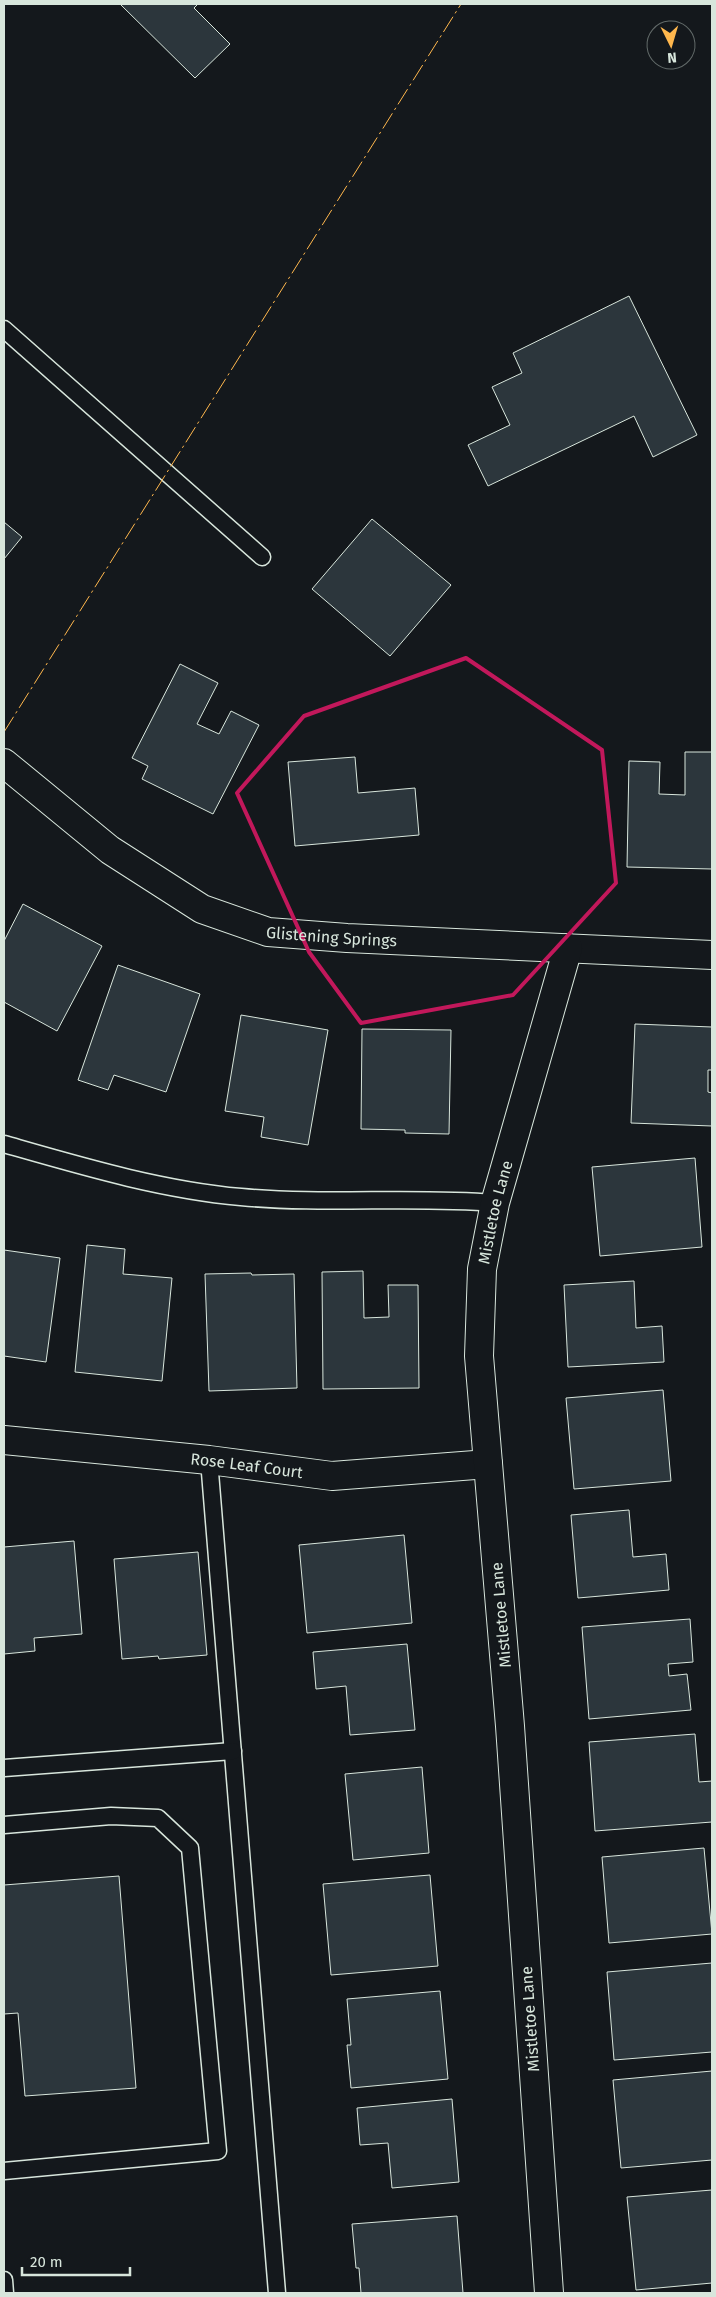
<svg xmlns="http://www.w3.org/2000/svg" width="716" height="2297" viewBox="0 0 716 2297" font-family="'Fira Sans',sans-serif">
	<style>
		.building { fill: #2c363c; stroke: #d8e6dc }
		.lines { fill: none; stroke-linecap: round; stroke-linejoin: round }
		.lane-casing { stroke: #d8e6dc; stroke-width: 19 }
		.street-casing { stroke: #d8e6dc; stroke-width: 30 }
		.lane { stroke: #14181c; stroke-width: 16 }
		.street { stroke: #14181c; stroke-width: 28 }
		.power { stroke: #ffb74d; stroke-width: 1; stroke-dasharray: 18 4 2.5 4; stroke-linecap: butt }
		.marked { fill: none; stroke: #c2185b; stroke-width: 4; stroke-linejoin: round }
		.labels { text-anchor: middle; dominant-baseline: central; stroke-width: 4; stroke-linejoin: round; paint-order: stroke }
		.street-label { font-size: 16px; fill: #d8e6dc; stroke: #14181c }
	</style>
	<rect width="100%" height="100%" fill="#14181c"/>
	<!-- building -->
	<g class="building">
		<path d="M 120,4 L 198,4 L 194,8 L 230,44 L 195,78 Z"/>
		<path d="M 629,296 L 697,435 L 653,457 L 634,416 L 488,486 L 468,445 L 510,425 L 492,387 L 522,373 L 513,353 Z"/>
		<path d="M 372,519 L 451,585 L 390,656 L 312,589 Z"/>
		<path d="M 4,522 L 22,537 L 4,559 Z"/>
		<path d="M 180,664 L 218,683 L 197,724 L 219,734 L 231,711 L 259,725 L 213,814 L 142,779 L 148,766 L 132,758 Z"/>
		<path d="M 685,752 L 712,752 L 712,869 L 627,867 L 629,761 L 660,762 L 659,794 L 685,795 Z"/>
		<path d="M 355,757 L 358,793 L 415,788 L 419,835 L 295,846 L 288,762 Z"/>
		<path d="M 23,904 L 102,946 L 57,1031 L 4,1002 L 4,941 Z"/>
		<path d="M 118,965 L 200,994 L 166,1092 L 114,1075 L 108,1090 L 78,1080 Z"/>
		<path d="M 241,1015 L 328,1030 L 308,1145 L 261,1137 L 264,1117 L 225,1111 Z"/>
		<path d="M 635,1024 L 712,1027 L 712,1070 L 708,1070 L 708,1092 L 712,1093 L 712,1126 L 631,1123 Z"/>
		<path d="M 362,1029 L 451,1030 L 449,1134 L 405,1133 L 405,1130 L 361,1129 Z"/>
		<path d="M 695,1158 L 702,1247 L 600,1256 L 592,1167 Z"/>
		<path d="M 87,1245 L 125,1249 L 123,1274 L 172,1278 L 162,1381 L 75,1372 Z"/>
		<path d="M 4,1250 L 60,1258 L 46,1362 L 4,1356 Z"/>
		<path d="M 363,1271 L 364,1318 L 389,1317 L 388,1285 L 418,1285 L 419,1388 L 323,1389 L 322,1272 Z"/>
		<path d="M 251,1273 L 252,1275 L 294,1274 L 297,1388 L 209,1391 L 205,1274 Z"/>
		<path d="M 634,1281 L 636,1328 L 662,1326 L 664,1362 L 568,1367 L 564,1285 Z"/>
		<path d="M 663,1390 L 671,1481 L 574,1489 L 566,1398 Z"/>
		<path d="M 629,1510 L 633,1557 L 666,1554 L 669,1590 L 578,1598 L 571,1515 Z"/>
		<path d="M 404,1535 L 412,1623 L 307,1633 L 299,1545 Z"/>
		<path d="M 74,1541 L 82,1634 L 34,1638 L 35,1651 L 4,1654 L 4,1547 Z"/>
		<path d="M 198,1552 L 207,1655 L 159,1659 L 158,1656 L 122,1659 L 114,1559 Z"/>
		<path d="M 690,1619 L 693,1662 L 668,1664 L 669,1676 L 687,1674 L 691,1710 L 589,1719 L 582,1627 Z"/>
		<path d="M 407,1644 L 415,1730 L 350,1735 L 346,1686 L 316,1689 L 313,1652 Z"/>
		<path d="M 695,1734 L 699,1782 L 712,1781 L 712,1822 L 595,1831 L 589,1742 Z"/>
		<path d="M 422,1767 L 429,1853 L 353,1860 L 345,1774 Z"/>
		<path d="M 704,1848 L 712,1934 L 609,1943 L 602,1857 Z"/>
		<path d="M 430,1875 L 438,1966 L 331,1975 L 323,1884 Z"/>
		<path d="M 119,1876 L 136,2088 L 25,2096 L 18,2013 L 4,2014 L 4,1885 Z"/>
		<path d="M 712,1963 L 712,2052 L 614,2060 L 607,1972 Z"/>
		<path d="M 440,1991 L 448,2079 L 351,2088 L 347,2045 L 351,2045 L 347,1999 Z"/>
		<path d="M 712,2071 L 712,2160 L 621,2168 L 613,2080 Z"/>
		<path d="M 452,2099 L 459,2182 L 392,2188 L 388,2143 L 360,2145 L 357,2108 Z"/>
		<path d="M 712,2190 L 712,2283 L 636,2290 L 627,2197 Z"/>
		<path d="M 457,2216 L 463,2293 L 361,2293 L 359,2268 L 356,2268 L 352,2224 Z"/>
	</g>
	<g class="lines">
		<defs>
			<g id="lane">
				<path d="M 4,329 L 262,557"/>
				<path d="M 4,1144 C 81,1166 161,1190 241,1197 C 325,1205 411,1196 495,1203"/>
				<path d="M 209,1460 L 277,2293"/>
				<path d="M 4,1768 L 233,1751"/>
				<path d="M 4,1825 L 111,1816 L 158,1818 L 190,1848 L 218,2151 L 4,2171"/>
				<path d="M 4,2280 L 5,2293"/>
			</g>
			<g id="street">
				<path id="s1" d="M 4,763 L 110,850 L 202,909 L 268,932 L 347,938 L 712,955"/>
				<path id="s2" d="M 4,1440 L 209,1460 L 332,1476 L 488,1464"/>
				<path id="s3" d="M 549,2293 L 510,1726 L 479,1356 L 482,1269 L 495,1203 L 568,948"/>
			</g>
		</defs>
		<!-- lane casing -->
		<use href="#lane" class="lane-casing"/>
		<!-- street casing -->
		<use href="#street" class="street-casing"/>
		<!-- lane -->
		<use href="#lane" class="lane"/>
		<!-- street -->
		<use href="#street" class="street"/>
		<!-- power -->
		<path class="power" d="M 4,732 L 461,4"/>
	</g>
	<!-- marked area -->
	<path class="marked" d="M 466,658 L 602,750 L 616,883 L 513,995 L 361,1023 L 309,952 L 237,793 L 304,716 Z"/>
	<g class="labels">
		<!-- street labels -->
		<g class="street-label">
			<text stroke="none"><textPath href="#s1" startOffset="380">Glistening Springs</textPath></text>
			<text stroke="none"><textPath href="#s3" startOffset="1085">Mistletoe Lane</textPath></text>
			<text stroke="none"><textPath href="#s2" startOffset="244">Rose Leaf Court</textPath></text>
			<text transform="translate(501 1615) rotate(-95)">Mistletoe Lane</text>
			<text transform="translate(530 2019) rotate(-94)">Mistletoe Lane</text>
		</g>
	</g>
	<!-- border -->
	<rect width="716" height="2297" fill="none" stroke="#d8e6dc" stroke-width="10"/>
	<!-- north arrow -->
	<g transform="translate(671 45) rotate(175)"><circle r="24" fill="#14181c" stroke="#626a69"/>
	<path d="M0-4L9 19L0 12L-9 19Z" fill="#ffb74d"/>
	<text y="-8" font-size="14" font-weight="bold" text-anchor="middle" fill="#d8e6dc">N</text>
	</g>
	<!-- scale -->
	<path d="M22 2267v8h108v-8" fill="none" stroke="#d8e6dc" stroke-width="2.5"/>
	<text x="30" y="2267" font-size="15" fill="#d8e6dc" stroke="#14181c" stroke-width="4" paint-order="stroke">20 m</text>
</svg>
